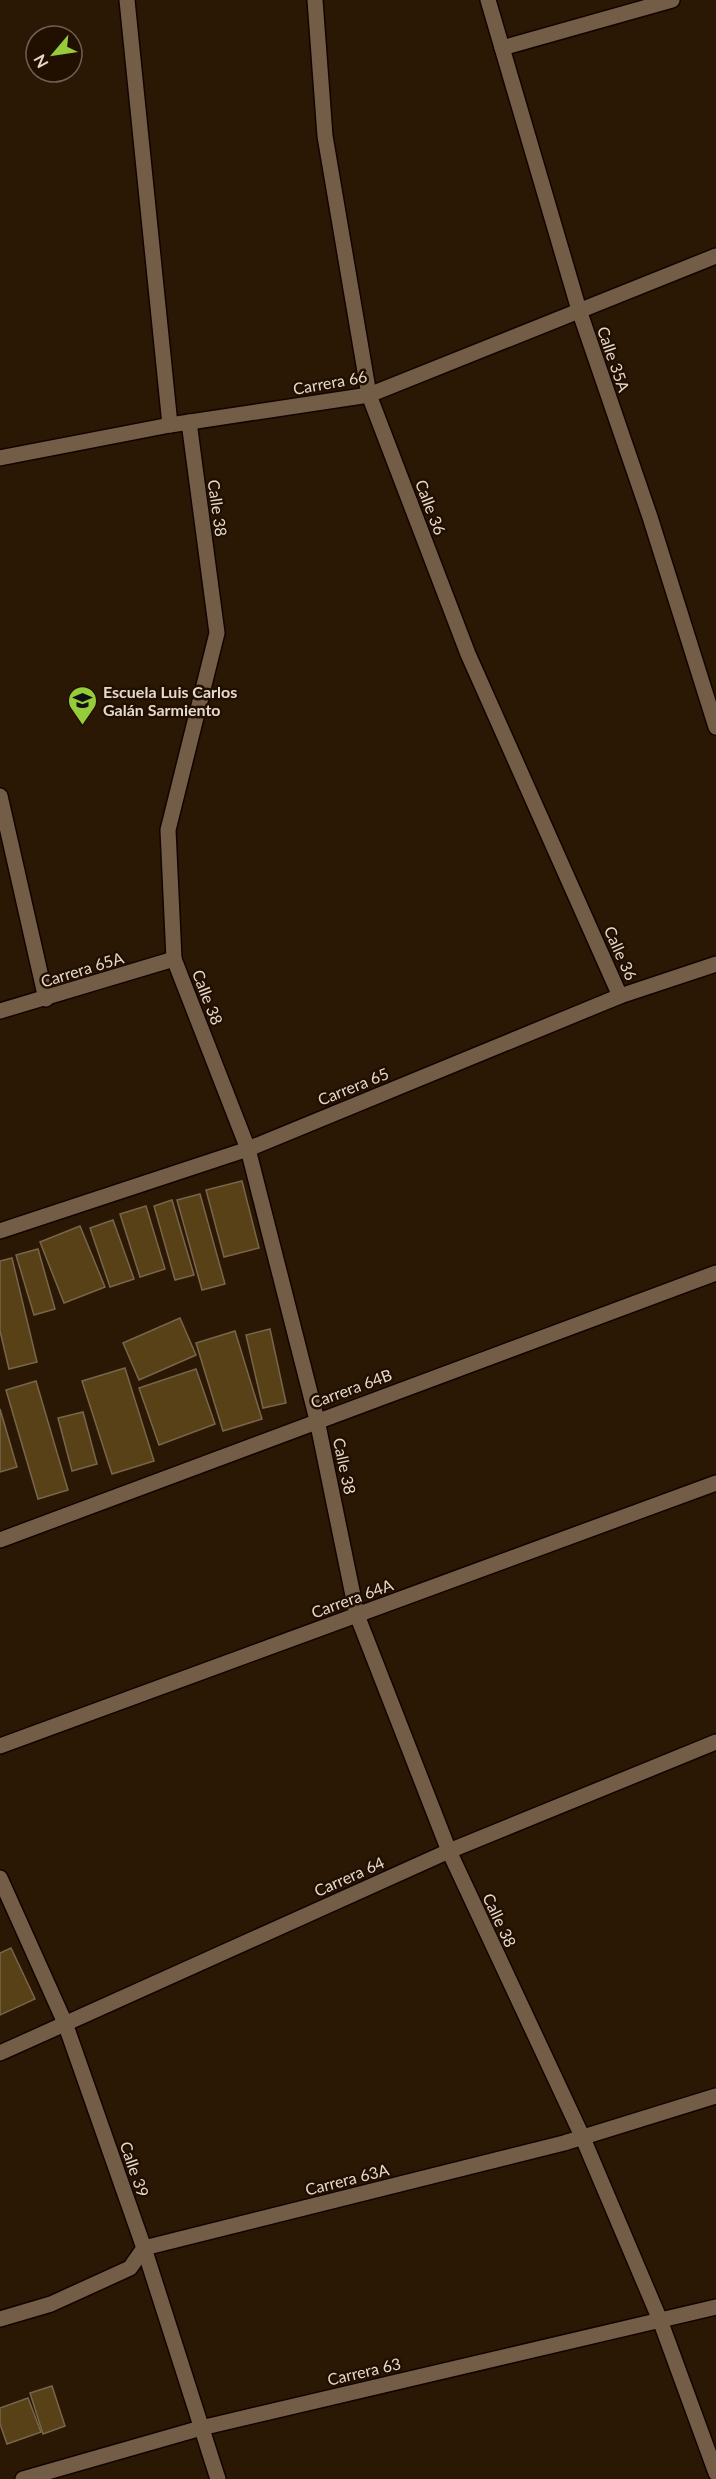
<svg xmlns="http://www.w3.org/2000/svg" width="716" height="2479" viewBox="0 0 716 2479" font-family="Lato,sans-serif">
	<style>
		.building { fill: #584017; stroke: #77664c; stroke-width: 1.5 }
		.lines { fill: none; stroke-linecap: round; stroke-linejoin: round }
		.minor-casing { stroke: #120400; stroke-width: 18 }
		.minor { stroke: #735d47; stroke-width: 15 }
		.labels { text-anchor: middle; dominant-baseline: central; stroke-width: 5; stroke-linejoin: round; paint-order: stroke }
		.street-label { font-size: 16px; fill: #e5d8cc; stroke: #210f00 }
		.poi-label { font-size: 16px; font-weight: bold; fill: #e5d8cc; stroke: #210f00; text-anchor: start }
	</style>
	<rect width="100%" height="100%" fill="#2b1804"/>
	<!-- building -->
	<g class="building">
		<path d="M 242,1181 L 259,1248 L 224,1257 L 206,1190 Z"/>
		<path d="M 200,1194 L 225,1284 L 202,1290 L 177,1200 Z"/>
		<path d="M 172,1200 L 194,1275 L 175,1280 L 154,1206 Z"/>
		<path d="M 146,1206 L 165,1269 L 140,1277 L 120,1214 Z"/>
		<path d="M 113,1220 L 134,1279 L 110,1287 L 90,1228 Z"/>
		<path d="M 80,1226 L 105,1287 L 64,1303 L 40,1242 Z"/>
		<path d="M 38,1249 L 55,1309 L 34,1315 L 16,1255 Z"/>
		<path d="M 12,1258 L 37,1362 L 9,1369 L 0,1331 L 0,1261 Z"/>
		<path d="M 180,1318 L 196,1355 L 139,1380 L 123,1343 Z"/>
		<path d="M 270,1329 L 286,1403 L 263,1408 L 246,1335 Z"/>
		<path d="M 235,1331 L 262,1419 L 223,1431 L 196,1343 Z"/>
		<path d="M 125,1368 L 154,1461 L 112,1474 L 82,1381 Z"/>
		<path d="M 196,1369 L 215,1424 L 159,1445 L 139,1388 Z"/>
		<path d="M 36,1381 L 68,1490 L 38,1499 L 6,1390 Z"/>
		<path d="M 0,1409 L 17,1467 L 0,1472 Z"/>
		<path d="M 83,1412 L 97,1464 L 72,1471 L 58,1418 Z"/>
		<path d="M 11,1948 L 35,1999 L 0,2015 L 0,1953 Z"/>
		<path d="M 52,2386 L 65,2426 L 43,2434 L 30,2393 Z"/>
		<path d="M 28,2398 L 41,2432 L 7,2444 L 0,2424 L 0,2408 Z"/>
	</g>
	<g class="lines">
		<defs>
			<g id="minor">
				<path d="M 127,0 L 170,425"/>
				<path d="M 315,0 L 325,136 L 369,395 L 468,654 L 620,996"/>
				<path d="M 488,0 L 579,310 L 650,517 L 716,727"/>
				<path d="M 502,48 L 672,0"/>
				<path d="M 189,422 L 217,633 L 168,830 L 174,959 L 248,1149 L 317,1420 L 357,1615 L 449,1851 L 582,2136 L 660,2320 L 716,2473"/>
				<path d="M 0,458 L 170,425 L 369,395 L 716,256"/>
				<path d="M 0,796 L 46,999"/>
				<path d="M 0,1011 L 174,959"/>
				<path d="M 0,1231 L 248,1149 L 620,996 L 716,964"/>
				<path d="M 0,1540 L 716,1273"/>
				<path d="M 0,1746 L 716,1483"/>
				<path d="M 0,1878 L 65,2023 L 144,2248 L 218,2479"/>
				<path d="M 0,2053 L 449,1851 L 716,1742"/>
				<path d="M 0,2319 L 51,2304 L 130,2268 L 144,2248 L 564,2143 L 716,2096"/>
				<path d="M 23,2479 L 201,2428 L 716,2307"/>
			</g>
		</defs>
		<!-- minor casing -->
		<use href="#minor" class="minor-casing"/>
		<!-- minor -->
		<use href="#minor" class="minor"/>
	</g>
	<!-- icons -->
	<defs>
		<symbol id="school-pin" viewBox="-11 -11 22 30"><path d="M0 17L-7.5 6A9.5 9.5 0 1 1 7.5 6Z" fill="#96cc3a" stroke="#210f00"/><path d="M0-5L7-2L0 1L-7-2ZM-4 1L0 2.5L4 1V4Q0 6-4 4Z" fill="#111"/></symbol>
	</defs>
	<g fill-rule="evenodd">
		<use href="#school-pin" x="66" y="684" width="33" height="45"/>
	</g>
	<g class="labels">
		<!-- street labels -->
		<g class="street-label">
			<text transform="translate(614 359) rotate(71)">Calle 35A</text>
			<text transform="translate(330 382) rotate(-10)">Carrera 66</text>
			<text transform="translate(431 507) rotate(69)">Calle 36</text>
			<text transform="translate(218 508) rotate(82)">Calle 38</text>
			<text transform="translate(621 953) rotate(66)">Calle 36</text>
			<text transform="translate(82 969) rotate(-17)">Carrera 65A</text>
			<text transform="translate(208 997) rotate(69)">Calle 38</text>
			<text transform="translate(353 1086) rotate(-22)">Carrera 65</text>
			<text transform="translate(351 1388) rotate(-20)">Carrera 64B</text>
			<text transform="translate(345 1466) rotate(78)">Calle 38</text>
			<text transform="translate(352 1598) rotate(-20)">Carrera 64A</text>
			<text transform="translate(349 1876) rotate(-24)">Carrera 64</text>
			<text transform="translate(500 1920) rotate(65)">Calle 38</text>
			<text transform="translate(135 2169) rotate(71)">Calle 39</text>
			<text transform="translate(347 2179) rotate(-14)">Carrera 63A</text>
			<text transform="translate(364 2371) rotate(-13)">Carrera 63</text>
		</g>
		<!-- poi labels -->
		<g class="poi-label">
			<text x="103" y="691">Escuela Luis Carlos<tspan x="103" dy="18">Galán Sarmiento</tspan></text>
		</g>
	</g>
	<!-- north arrow -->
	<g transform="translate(54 54) rotate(241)"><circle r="28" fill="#210f00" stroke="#6f5f52" stroke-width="1.5"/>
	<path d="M0-4.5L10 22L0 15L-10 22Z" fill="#96cc3a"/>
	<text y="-9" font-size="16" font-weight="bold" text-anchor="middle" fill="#e5d8cc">N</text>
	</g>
</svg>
